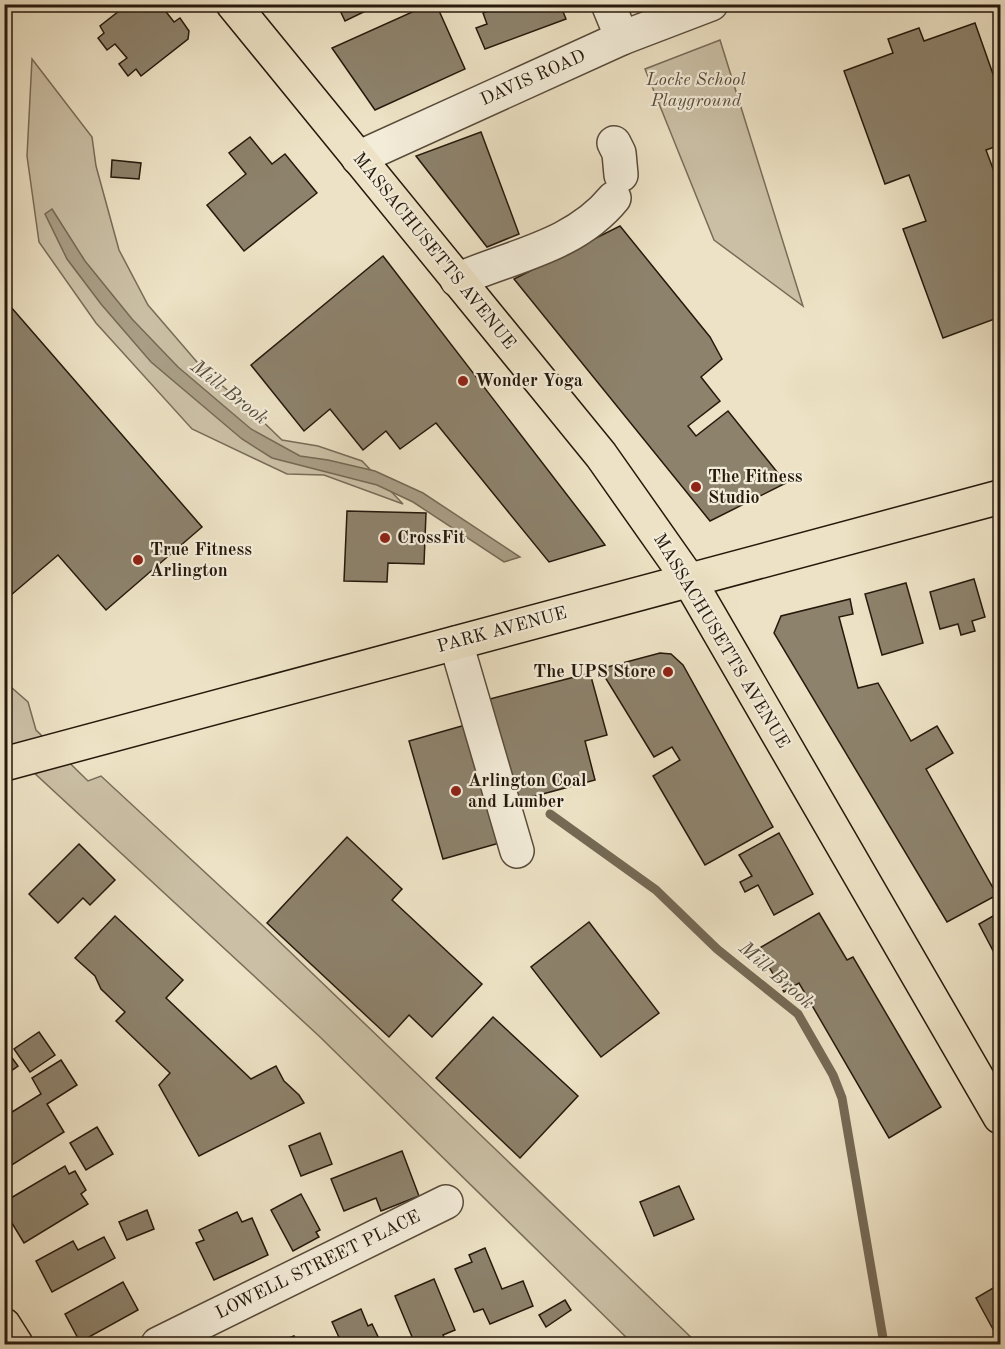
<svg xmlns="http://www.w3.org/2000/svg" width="1005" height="1349" viewBox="0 0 1005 1349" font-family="'Old Standard TT',serif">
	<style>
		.green { fill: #cbc0a6; stroke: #786c59; stroke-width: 1.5 }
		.water { fill: #a99e86; stroke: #756955; stroke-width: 1.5 }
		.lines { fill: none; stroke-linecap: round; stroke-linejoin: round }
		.stream { stroke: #756955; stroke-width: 9 }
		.building { fill: #8d826c; stroke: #26190c; stroke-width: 1.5 }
		.minor-casing { stroke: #584b3a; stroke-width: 36 }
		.major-casing { stroke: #26190c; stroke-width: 36 }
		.minor { stroke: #f3ecd9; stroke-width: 33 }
		.major { stroke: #ede2c5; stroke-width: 33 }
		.poi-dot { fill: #8f2418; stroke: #f3ecd9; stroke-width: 2 }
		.labels { text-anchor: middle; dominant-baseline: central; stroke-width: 4.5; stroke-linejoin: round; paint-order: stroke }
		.street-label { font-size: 18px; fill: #26190c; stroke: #f3ecd9 }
		.park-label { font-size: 18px; font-style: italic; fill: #584b3a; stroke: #f3ecd9 }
		.poi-label { font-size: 18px; font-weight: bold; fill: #26190c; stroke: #f3ecd9; text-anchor: start }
		.water-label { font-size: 20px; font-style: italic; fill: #5a4e3d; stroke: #f3ecd9 }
	</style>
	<rect width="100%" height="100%" fill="#ede2c5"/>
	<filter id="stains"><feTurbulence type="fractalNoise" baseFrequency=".00333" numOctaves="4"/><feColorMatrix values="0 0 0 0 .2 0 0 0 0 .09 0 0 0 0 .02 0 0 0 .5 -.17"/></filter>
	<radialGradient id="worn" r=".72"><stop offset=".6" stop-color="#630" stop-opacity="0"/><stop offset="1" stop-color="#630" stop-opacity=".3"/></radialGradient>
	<!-- green -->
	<g class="green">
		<path d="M 720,40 L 803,306 L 714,240 L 645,69 Z"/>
		<path d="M 32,59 L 92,137 L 96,166 L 119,250 L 148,305 L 203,369 L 254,413 L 282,440 L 318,446 L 362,461 L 403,504 L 324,475 L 287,474 L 192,429 L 96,323 L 39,242 L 27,156 Z"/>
		<path d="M 4,681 L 28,702 L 36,730 L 88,781 L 101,776 L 262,925 L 698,1344 L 633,1344 L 319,1036 L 5,746 Z"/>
	</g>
	<!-- water -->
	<path class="water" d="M 52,209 L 85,261 L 132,319 L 178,367 L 251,429 L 300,456 L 328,460 L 375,471 L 423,493 L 520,557 L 504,562 L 413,502 L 377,485 L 272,458 L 242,439 L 151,362 L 101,304 L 67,259 L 45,214 Z"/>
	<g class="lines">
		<!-- stream -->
		<path class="stream" d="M 550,814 L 656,890 L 717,949 L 798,1014 L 833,1075 L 842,1098 L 884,1344"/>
	</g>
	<!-- building -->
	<g class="building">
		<path d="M 128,4 L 160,4 L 174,22 L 180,18 L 189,31 L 188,39 L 141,76 L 136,69 L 128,76 L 119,64 L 127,58 L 115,44 L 107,50 L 98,38 L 104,33 L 100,26 Z"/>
		<path d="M 337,4 L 380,4 L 345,21 Z"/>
		<path d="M 430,4 L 436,4 L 465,69 L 375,110 L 332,48 Z"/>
		<path d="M 506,4 L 560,4 L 566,19 L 485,49 L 476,28 L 487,24 L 483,13 Z"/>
		<path d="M 975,23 L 1000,94 L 1000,145 L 986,150 L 995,174 L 1000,172 L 1000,317 L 943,338 L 903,229 L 926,221 L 909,175 L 885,184 L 844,71 L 893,53 L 888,39 L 919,28 L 924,41 Z"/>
		<path d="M 481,132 L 519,234 L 487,247 L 416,156 Z"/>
		<path d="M 250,137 L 272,164 L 285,154 L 317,193 L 244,251 L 207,205 L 246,174 L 229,153 Z"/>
		<path d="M 112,160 L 141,163 L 139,179 L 111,177 Z"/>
		<path d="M 620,226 L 710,337 L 722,359 L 701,377 L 720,401 L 688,426 L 696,436 L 728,411 L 786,483 L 710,521 L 514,279 Z"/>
		<path d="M 383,256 L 591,526 L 605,545 L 549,562 L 436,423 L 400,449 L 386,431 L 363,450 L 330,409 L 304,431 L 251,365 Z"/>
		<path d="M 4,299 L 202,527 L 106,610 L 58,555 L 4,601 Z"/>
		<path d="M 347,511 L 426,513 L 424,564 L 388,563 L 387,582 L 344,581 Z"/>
		<path d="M 974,579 L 985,617 L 972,621 L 975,631 L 961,635 L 958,624 L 940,629 L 930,592 Z"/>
		<path d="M 906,583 L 923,643 L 882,655 L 865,594 Z"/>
		<path d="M 850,599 L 853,614 L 839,617 L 858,688 L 878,683 L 911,741 L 937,726 L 953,753 L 926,769 L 997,895 L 947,922 L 774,633 L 781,616 Z"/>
		<path d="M 660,653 L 671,654 L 683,665 L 773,827 L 705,865 L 653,776 L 680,760 L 672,747 L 654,757 L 600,669 Z"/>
		<path d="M 590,673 L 607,735 L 585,741 L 595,780 L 509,803 L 482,701 Z"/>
		<path d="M 469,724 L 503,842 L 443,859 L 409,741 Z"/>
		<path d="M 779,833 L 813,894 L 774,915 L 758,885 L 745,892 L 740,882 L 752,876 L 739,855 Z"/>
		<path d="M 347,837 L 402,889 L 392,900 L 482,984 L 432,1037 L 409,1015 L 389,1037 L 267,923 Z"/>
		<path d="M 79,844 L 115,880 L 90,905 L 83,898 L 58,923 L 29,894 Z"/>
		<path d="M 1000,912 L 1000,964 L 979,924 Z"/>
		<path d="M 819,913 L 847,960 L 853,957 L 941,1107 L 889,1138 L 799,983 L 784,992 L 758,949 Z"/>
		<path d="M 115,916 L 183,980 L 166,998 L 251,1079 L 276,1066 L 284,1081 L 299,1095 L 304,1103 L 199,1156 L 159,1085 L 170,1073 L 116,1021 L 125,1012 L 101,989 L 95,976 L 75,958 Z"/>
		<path d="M 589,922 L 659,1013 L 601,1057 L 531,967 Z"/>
		<path d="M 493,1017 L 578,1096 L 520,1158 L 436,1078 Z"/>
		<path d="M 39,1032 L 55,1055 L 30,1072 L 14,1049 Z"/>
		<path d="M 4,1047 L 18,1066 L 4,1076 Z"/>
		<path d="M 61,1060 L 77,1085 L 47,1104 L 64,1132 L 4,1170 L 4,1117 L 41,1094 L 32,1078 Z"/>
		<path d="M 97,1127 L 113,1154 L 86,1170 L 70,1143 Z"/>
		<path d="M 320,1133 L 332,1164 L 301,1176 L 289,1146 Z"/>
		<path d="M 402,1151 L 419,1196 L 381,1211 L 376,1198 L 344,1211 L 331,1179 Z"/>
		<path d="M 65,1166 L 69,1174 L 75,1171 L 86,1190 L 81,1194 L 88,1204 L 24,1243 L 4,1210 L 4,1202 Z"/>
		<path d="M 679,1186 L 694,1219 L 654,1236 L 640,1202 Z"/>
		<path d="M 301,1194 L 320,1230 L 316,1232 L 319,1237 L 293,1251 L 271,1210 Z"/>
		<path d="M 147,1210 L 154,1229 L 127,1240 L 119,1222 Z"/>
		<path d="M 237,1212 L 242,1222 L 252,1218 L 268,1255 L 214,1280 L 196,1243 L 204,1240 L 199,1230 Z"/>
		<path d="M 104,1237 L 115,1258 L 52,1292 L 36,1261 L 73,1241 L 78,1250 Z"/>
		<path d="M 485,1248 L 502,1289 L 523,1281 L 533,1306 L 490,1324 L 483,1309 L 474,1312 L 455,1269 L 472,1262 L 469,1255 Z"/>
		<path d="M 434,1279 L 455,1330 L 443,1335 L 447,1344 L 415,1344 L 395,1296 Z"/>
		<path d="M 123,1282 L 138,1310 L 80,1342 L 65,1314 Z"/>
		<path d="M 1000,1284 L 1000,1342 L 976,1298 Z"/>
		<path d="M 565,1300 L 571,1310 L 546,1327 L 539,1315 Z"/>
		<path d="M 361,1309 L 368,1326 L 372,1324 L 381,1343 L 342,1344 L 332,1322 Z"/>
		<path d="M 294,1336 L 298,1344 L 274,1344 Z"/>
	</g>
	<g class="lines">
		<defs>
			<g id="minor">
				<path d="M 608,4 L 622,38"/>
				<path d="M 614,143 L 619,153 L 621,175"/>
				<path d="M 358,158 L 622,38 L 711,4"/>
				<path d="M 457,280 C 511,256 574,247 614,198"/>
				<path d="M 456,643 L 517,851"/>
				<path d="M 158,1344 L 446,1202"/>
			</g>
			<g id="major">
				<path d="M 233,4 L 601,455 L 689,580 L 1000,1117"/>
				<path d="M 4,764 L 1000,497"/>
				<path d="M 4,1325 L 16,1344"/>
			</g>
		</defs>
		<!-- minor casing -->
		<use href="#minor" class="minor-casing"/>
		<!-- major casing -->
		<use href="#major" class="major-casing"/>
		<!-- minor -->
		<use href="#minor" class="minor"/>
		<!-- major -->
		<use href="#major" class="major"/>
	</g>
	<!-- markers -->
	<g class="poi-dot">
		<circle cx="463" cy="381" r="6"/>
		<circle cx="696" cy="487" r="6"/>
		<circle cx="385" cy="538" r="6"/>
		<circle cx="138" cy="560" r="6"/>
		<circle cx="668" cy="672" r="6"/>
		<circle cx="456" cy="791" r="6"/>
	</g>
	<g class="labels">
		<!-- street labels -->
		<g class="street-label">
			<text transform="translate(533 78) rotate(-24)">DAVIS ROAD</text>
			<text transform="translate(434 251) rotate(51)">MASSACHUSETTS AVENUE</text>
			<text transform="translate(502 630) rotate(-15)">PARK AVENUE</text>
			<text transform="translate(721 641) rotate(59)">MASSACHUSETTS AVENUE</text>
			<text transform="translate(318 1265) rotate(-26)">LOWELL STREET PLACE</text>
		</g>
		<!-- park labels -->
		<g class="park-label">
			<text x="696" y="80">Locke School<tspan x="696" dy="21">Playground</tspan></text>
		</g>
		<!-- poi labels -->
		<g class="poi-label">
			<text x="475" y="381">Wonder Yoga</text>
			<text x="708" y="477">The Fitness<tspan x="708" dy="21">Studio</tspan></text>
			<text x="397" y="538">CrossFit</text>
			<text x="150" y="550">True Fitness<tspan x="150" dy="21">Arlington</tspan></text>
			<text x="656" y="672" text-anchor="end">The UPS Store</text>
			<text x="468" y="781">Arlington Coal<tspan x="468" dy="21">and Lumber</tspan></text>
		</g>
		<!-- water labels -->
		<g class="water-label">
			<text transform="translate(229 393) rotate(38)">Mill Brook</text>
			<text transform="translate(776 976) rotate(41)">Mill Brook</text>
		</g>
	</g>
	<!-- margin -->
	<rect width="1005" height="1349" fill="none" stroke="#ede2c5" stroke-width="24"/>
	<rect x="6" y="6" width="993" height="1337" fill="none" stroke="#26190c" stroke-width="3"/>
	<rect x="12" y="12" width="981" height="1325" fill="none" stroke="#26190c" stroke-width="1.5"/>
	<rect width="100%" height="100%" filter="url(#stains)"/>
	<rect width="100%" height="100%" fill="url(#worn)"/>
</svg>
